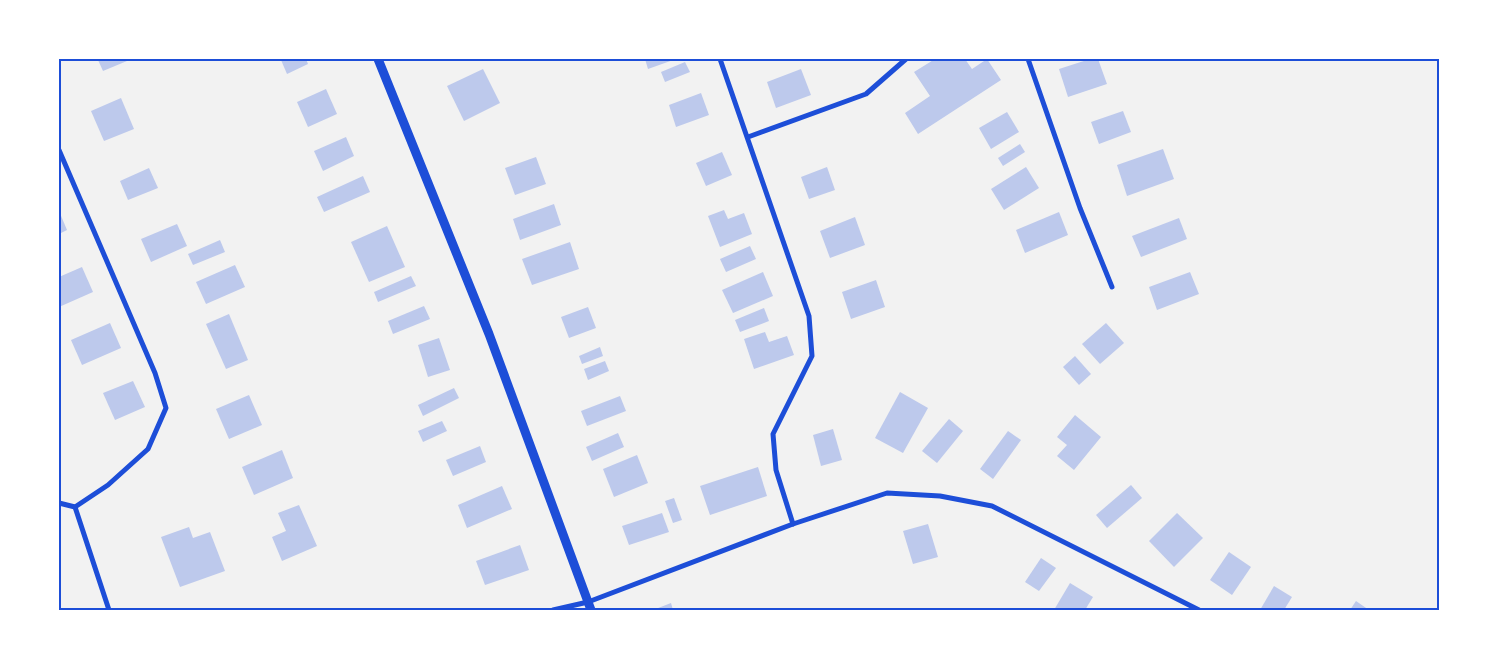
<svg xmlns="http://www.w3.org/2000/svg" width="1498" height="669" viewBox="0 0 1498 669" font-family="'Sofia Sans Condensed',sans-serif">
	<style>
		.building { fill: #bdc9ec }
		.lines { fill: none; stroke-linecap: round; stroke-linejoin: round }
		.minor { stroke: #1d4ed8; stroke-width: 5 }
		.tertiary { stroke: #1d4ed8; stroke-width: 9 }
		.neatline { fill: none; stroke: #1d4ed8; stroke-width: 2 }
	</style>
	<rect width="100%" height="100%" fill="#f2f2f2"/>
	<!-- building -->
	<g class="building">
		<path d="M 100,59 L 126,59 L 127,61 L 103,71 L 98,60 Z"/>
		<path d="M 284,59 L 306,59 L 308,64 L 287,74 L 281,60 Z"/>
		<path d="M 645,59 L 676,59 L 648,69 Z"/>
		<path d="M 935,59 L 965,59 L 972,69 L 987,59 L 1001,80 L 918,134 L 905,113 L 930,96 L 914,72 Z"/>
		<path d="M 1090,59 L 1098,59 L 1107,84 L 1068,97 L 1059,69 Z"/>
		<path d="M 685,62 L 690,72 L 665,82 L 661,72 Z"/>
		<path d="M 483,69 L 500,103 L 464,121 L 447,86 Z"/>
		<path d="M 801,69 L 811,95 L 776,108 L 767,82 Z"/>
		<path d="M 326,89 L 337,114 L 308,127 L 297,102 Z"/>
		<path d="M 701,93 L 709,115 L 676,127 L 669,105 Z"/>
		<path d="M 121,98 L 134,129 L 104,141 L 91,111 Z"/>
		<path d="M 1123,111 L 1131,132 L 1099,144 L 1091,122 Z"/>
		<path d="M 1007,112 L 1019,132 L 991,149 L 979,128 Z"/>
		<path d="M 346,137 L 354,156 L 323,171 L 314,151 Z"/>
		<path d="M 1020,144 L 1025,152 L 1003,166 L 998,158 Z"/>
		<path d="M 1163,149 L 1174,179 L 1127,196 L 1117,165 Z"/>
		<path d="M 722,152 L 732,175 L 706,186 L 696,163 Z"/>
		<path d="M 536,157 L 546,184 L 515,195 L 505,168 Z"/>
		<path d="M 827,167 L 835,190 L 809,199 L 801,177 Z"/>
		<path d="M 1026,167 L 1039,188 L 1004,210 L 991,189 Z"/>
		<path d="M 149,168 L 158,188 L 128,200 L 120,181 Z"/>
		<path d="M 363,176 L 370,192 L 324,212 L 317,197 Z"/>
		<path d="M 554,204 L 561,225 L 520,240 L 513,219 Z"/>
		<path d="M 724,210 L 728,219 L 744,213 L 752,234 L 720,247 L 708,216 Z"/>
		<path d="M 59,211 L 67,230 L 59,234 Z"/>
		<path d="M 1059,212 L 1068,235 L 1025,253 L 1016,230 Z"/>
		<path d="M 855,217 L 865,245 L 830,258 L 820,231 Z"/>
		<path d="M 1179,218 L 1187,239 L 1141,257 L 1132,236 Z"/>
		<path d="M 177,224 L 187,246 L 151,262 L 141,239 Z"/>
		<path d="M 387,226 L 405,267 L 369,282 L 351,242 Z"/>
		<path d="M 220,240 L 225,252 L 193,265 L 188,254 Z"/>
		<path d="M 570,242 L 579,269 L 532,285 L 522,259 Z"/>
		<path d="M 750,246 L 756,259 L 726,272 L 720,259 Z"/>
		<path d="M 235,265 L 245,287 L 206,304 L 196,282 Z"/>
		<path d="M 82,267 L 93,292 L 59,307 L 59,277 Z"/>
		<path d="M 763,272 L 773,296 L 733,313 L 722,290 Z"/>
		<path d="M 1190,272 L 1199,294 L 1157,310 L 1149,287 Z"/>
		<path d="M 411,276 L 416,286 L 378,302 L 374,292 Z"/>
		<path d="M 876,280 L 885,307 L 851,319 L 842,292 Z"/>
		<path d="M 424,306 L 430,319 L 393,334 L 388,321 Z"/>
		<path d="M 588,307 L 596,328 L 569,338 L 561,317 Z"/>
		<path d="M 764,308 L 769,321 L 740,332 L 735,320 Z"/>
		<path d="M 229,314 L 248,360 L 226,369 L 206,324 Z"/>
		<path d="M 110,323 L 121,348 L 82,365 L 71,340 Z"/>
		<path d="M 1106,323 L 1124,343 L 1100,364 L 1082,344 Z"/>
		<path d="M 765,332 L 769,342 L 787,336 L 794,355 L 754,369 L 744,339 Z"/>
		<path d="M 439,338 L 450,370 L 428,377 L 418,345 Z"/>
		<path d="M 600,347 L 603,356 L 582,364 L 579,356 Z"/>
		<path d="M 1075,356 L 1091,374 L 1079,385 L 1063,367 Z"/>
		<path d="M 605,361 L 609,371 L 588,380 L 584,369 Z"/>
		<path d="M 133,381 L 145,407 L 115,420 L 103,393 Z"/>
		<path d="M 454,388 L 459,398 L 423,416 L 418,405 Z"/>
		<path d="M 900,392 L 928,408 L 903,453 L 875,438 Z"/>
		<path d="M 249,395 L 262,425 L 229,439 L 216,409 Z"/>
		<path d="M 620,396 L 626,411 L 587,426 L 581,411 Z"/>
		<path d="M 1075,415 L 1101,437 L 1074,470 L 1057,456 L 1067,445 L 1057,437 Z"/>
		<path d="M 949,419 L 963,431 L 937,463 L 922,451 Z"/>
		<path d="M 442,421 L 447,431 L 423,442 L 418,431 Z"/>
		<path d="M 833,429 L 842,460 L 821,466 L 813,435 Z"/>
		<path d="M 1008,431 L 1021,440 L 993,479 L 980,469 Z"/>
		<path d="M 618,433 L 624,447 L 592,461 L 586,447 Z"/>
		<path d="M 480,446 L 486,462 L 453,476 L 446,460 Z"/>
		<path d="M 282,450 L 293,478 L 254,495 L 242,467 Z"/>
		<path d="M 637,455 L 648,483 L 614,497 L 603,469 Z"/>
		<path d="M 758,467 L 767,496 L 710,515 L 700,486 Z"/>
		<path d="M 1131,485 L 1142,498 L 1107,528 L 1096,515 Z"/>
		<path d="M 502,486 L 512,509 L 467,528 L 458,505 Z"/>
		<path d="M 674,498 L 682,520 L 673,523 L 665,501 Z"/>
		<path d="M 299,505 L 317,546 L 282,561 L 272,537 L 286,531 L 278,513 Z"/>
		<path d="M 662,513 L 669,532 L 629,545 L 622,526 Z"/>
		<path d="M 1177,513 L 1203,538 L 1174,567 L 1149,541 Z"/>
		<path d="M 928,524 L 938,557 L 913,564 L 903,531 Z"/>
		<path d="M 189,527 L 193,538 L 210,532 L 225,571 L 180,587 L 161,537 Z"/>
		<path d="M 520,545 L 529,570 L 485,585 L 476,561 Z"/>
		<path d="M 1229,552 L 1251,567 L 1232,595 L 1210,580 Z"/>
		<path d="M 1041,558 L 1056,568 L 1039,591 L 1025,582 Z"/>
		<path d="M 1070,583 L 1093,597 L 1085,610 L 1054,610 Z"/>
		<path d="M 1274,586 L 1292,597 L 1284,610 L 1260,610 Z"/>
		<path d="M 1356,601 L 1369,610 L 1350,610 Z"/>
		<path d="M 671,603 L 673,610 L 653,610 Z"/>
	</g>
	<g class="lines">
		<!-- minor -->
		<g class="minor">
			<path d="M 720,59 L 809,316 L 812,356 L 773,434 L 776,470 L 793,524"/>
			<path d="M 1028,59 L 1080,208 L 1112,287"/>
			<path d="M 748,137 L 866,94 L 906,59"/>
			<path d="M 59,150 L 155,373 L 166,408 L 148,449 L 108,485 L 75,507"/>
			<path d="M 59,503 L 75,507 L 109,610"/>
			<path d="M 553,610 L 588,602 L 793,524 L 887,493 L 940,496 L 992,506 L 1199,610"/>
		</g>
		<!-- tertiary -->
		<path class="tertiary" d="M 378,59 L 489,334 L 591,610"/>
	</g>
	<!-- border -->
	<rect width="1498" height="669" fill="none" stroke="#ffffff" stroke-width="120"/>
	<rect x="60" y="60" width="1378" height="549" class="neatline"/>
</svg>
